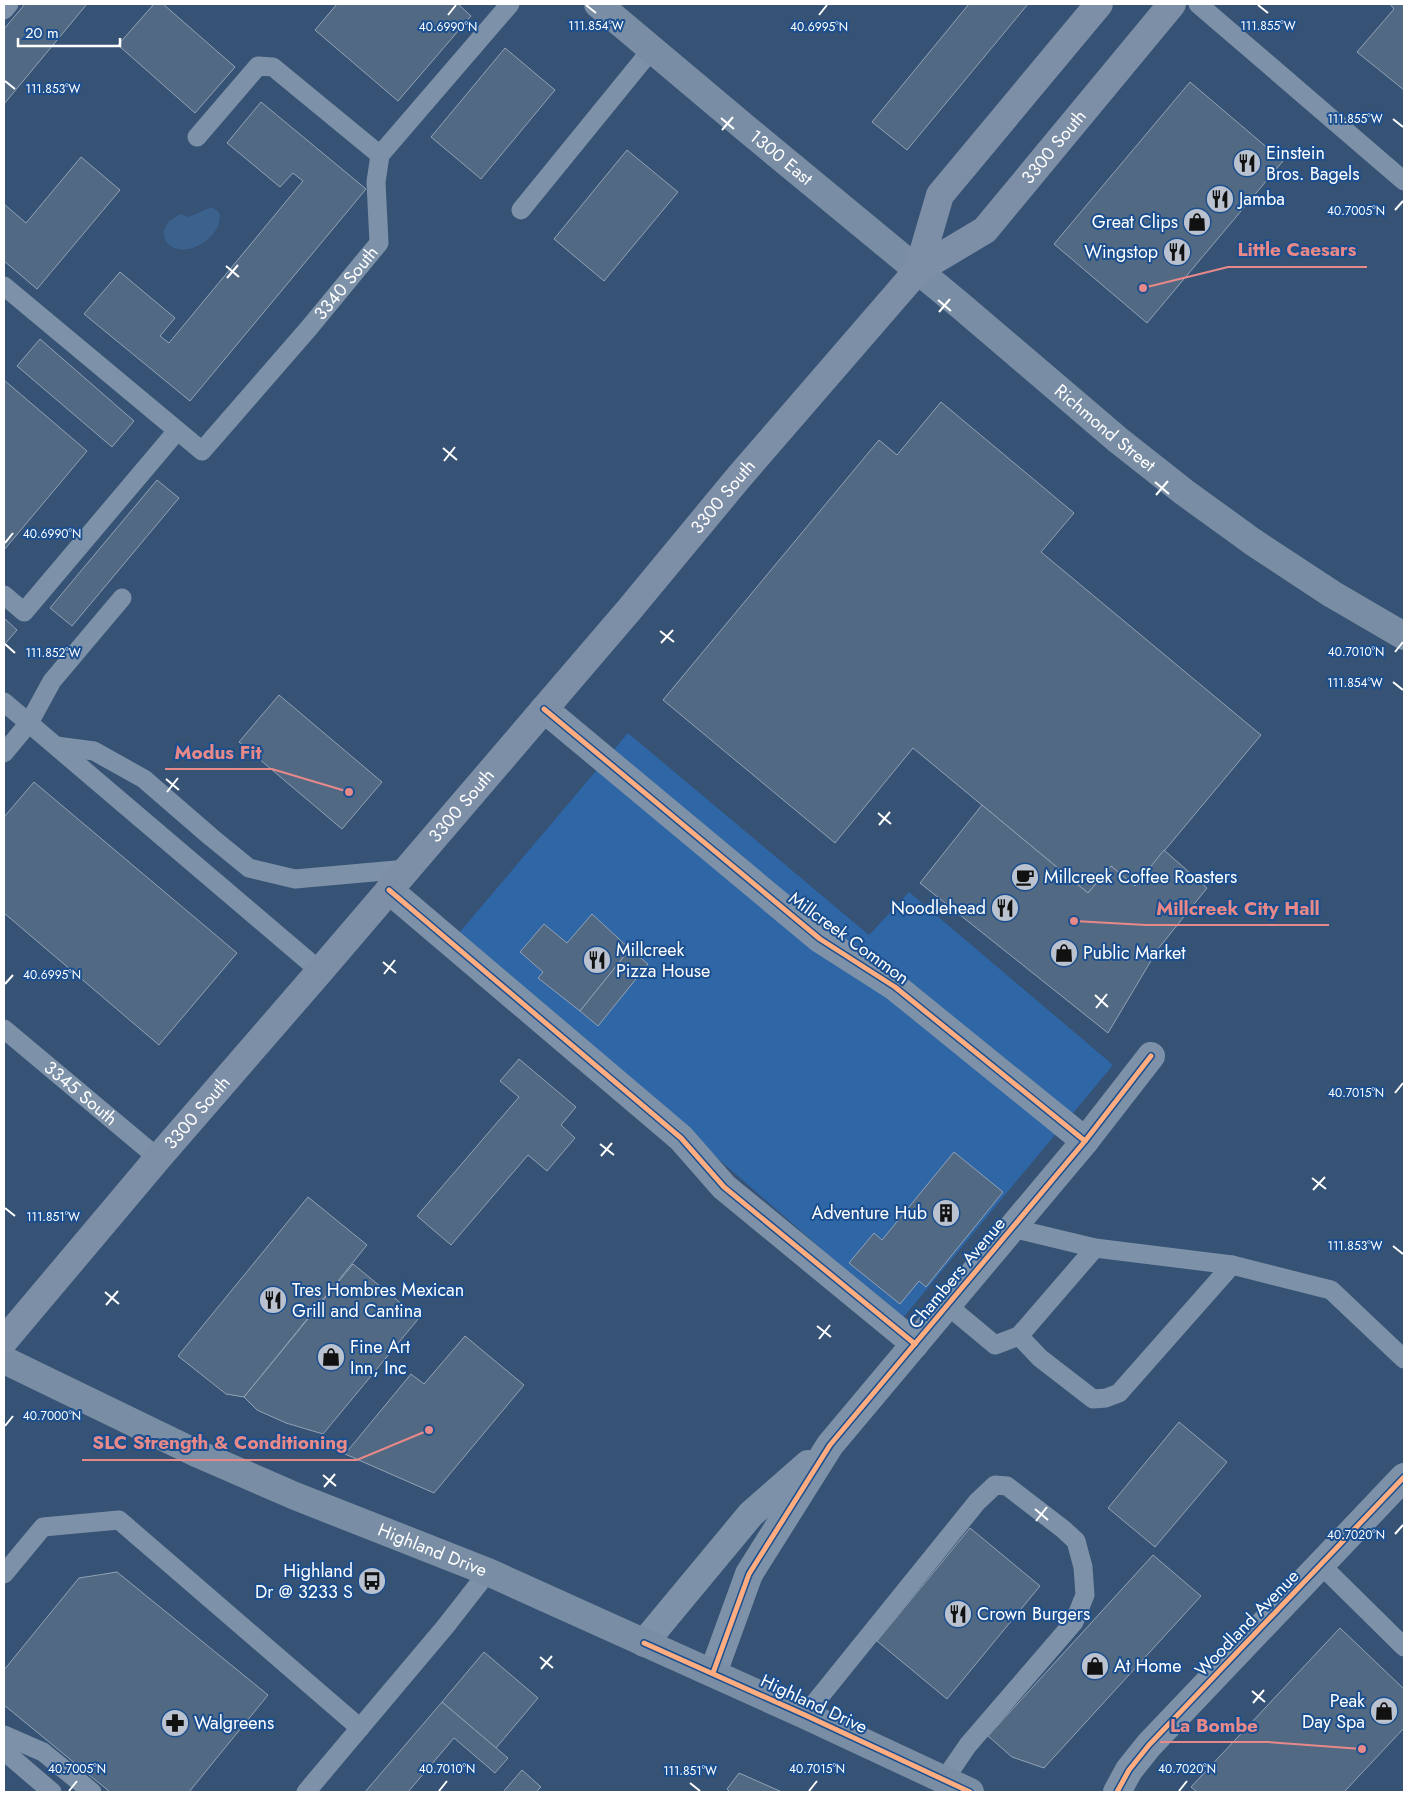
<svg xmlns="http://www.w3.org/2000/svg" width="1408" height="1796" viewBox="0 0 1408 1796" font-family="Jost,sans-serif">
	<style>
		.green { fill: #2f66a5 }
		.water { fill: #3b618d }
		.building { fill: #526984; stroke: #92a2b6 }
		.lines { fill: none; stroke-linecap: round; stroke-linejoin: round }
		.lane { stroke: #7d92a8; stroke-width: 19 }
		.street { stroke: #7d92a8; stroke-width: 28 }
		.secondary { stroke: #798da4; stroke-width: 28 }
		.primary { stroke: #7d8ea7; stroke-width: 28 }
		.cycleway-casing { stroke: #1b4f8f; stroke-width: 8 }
		.cycleway { stroke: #ffac80; stroke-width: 5 }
		.ticks { fill: none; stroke: #fff; stroke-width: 2 }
		.labels { text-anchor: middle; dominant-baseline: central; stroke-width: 4; stroke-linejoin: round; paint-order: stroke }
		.street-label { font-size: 18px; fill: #fff; stroke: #1b4f8f }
		.poi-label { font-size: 18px; fill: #fff; stroke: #1b4f8f; text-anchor: start }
		.ticks-label { font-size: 12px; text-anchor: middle; fill: #fff; stroke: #1b4f8f; stroke-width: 4; stroke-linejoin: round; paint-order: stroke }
		.leader { fill: none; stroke: #e88989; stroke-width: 2 }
		.callout-dot { fill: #e88989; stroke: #1b4f8f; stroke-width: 2 }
		.callout-label { font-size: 19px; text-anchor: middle; font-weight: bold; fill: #e88989; stroke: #1b4f8f; stroke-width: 4; stroke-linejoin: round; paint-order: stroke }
	</style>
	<rect width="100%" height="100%" fill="#365274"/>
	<!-- green -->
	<path class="green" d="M 628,733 L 869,935 L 909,892 L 1113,1065 L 902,1319 L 459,933 Z"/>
	<!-- water -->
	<path class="water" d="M 211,207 L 219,212 C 226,235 185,262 167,243 C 165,240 164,235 163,232 L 168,222 L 180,214 L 189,217 Z"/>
	<!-- building -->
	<g class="building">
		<path d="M 25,4 L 87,4 L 4,104 L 4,29 Z"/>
		<path d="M 154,4 L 163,4 L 235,67 L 195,113 L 118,45 Z"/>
		<path d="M 337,4 L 458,4 L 471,16 L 398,101 L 315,30 Z"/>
		<path d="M 969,4 L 1028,4 L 907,150 L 872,122 Z"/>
		<path d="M 1390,4 L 1404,4 L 1404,90 L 1357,52 L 1394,9 Z"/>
		<path d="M 505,48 L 555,90 L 481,179 L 431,137 Z"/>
		<path d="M 1190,82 L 1283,161 L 1147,323 L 1054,244 Z"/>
		<path d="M 261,102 L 366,189 L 190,401 L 84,314 L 120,272 L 175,318 L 160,336 L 169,343 L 303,181 L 293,173 L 280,187 L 227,143 Z"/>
		<path d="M 627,150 L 678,192 L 604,281 L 554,239 Z"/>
		<path d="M 81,157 L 120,190 L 37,289 L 4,261 L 4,204 L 26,223 Z"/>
		<path d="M 40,339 L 134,421 L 112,447 L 17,366 Z"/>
		<path d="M 4,380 L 87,451 L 4,550 Z"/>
		<path d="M 941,402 L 1074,513 L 1041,552 L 1261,735 L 1135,886 L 1111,866 L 1088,893 L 913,748 L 835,843 L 663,700 L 879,440 L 897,455 Z"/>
		<path d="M 157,480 L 179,498 L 72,626 L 50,608 Z"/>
		<path d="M 4,618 L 17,630 L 4,645 Z"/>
		<path d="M 279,695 L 382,782 L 342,829 L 239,742 Z"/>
		<path d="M 34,782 L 237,953 L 159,1045 L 4,913 L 4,817 Z"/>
		<path d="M 982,805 L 1088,893 L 1111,866 L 1135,886 L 1164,850 L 1207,888 L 1158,949 L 1108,1033 L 920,883 Z"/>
		<path d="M 592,914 L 630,949 L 580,1011 L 538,978 L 543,972 L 520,952 L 544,924 L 567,943 Z"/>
		<path d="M 630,949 L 648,964 L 598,1026 L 580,1011 Z"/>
		<path d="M 519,1059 L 576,1107 L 561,1125 L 575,1138 L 547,1171 L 528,1155 L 451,1245 L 417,1216 L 519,1097 L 500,1081 Z"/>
		<path d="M 954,1152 L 1003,1192 L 926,1287 L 919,1281 L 900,1304 L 849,1263 L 874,1233 L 882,1240 Z"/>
		<path d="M 308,1197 L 367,1245 L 244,1397 L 226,1394 L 178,1356 Z"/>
		<path d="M 353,1264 L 419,1318 L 323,1434 L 286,1423 L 257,1410 L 244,1397 Z"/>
		<path d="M 465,1336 L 524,1385 L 434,1493 L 345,1454 L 411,1374 L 424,1384 Z"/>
		<path d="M 1179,1422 L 1227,1462 L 1155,1547 L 1108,1508 Z"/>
		<path d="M 970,1528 L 1040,1586 L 947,1699 L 877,1641 Z"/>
		<path d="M 1153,1555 L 1201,1596 L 1044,1768 L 1012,1757 L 988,1736 Z"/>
		<path d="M 117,1572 L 268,1695 L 189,1792 L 110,1792 L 4,1705 L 4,1670 L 79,1578 Z"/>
		<path d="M 1340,1628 L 1404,1689 L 1404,1728 L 1344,1792 L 1197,1792 L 1191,1787 Z"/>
		<path d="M 484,1652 L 538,1698 L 496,1748 L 442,1702 Z"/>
		<path d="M 442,1702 L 508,1758 L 495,1773 L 454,1738 L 408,1792 L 365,1792 Z"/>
		<path d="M 522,1770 L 541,1787 L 536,1792 L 503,1792 Z"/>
		<path d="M 739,1773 L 782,1792 L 730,1792 L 727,1789 Z"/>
	</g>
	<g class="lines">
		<!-- lane -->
		<g class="lane">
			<path d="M 1198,4 L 1404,181"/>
			<path d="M 4,10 L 9,4"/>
			<path d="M 197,137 L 258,66 L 273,67 L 380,155"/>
			<path d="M 521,210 L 652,49"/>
			<path id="s1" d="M 4,286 L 202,451 L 309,328 L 379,243 L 376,182 L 380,155 L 510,4"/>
			<path d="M 4,595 L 24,612 L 177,431"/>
			<path d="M 4,702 L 320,971"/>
			<path d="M 56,746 L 94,751 L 144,779 L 211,837 L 249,868 L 295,879 L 407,869"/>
			<path d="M 4,753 L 29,723 L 52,681 L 122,598"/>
			<path id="s2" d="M 4,1029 L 158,1158"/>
			<path d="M 1012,1228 L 1095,1248 L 1232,1265 L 1331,1290 L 1404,1359"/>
			<path d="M 1095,1248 L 1019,1336 L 1040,1358 L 1093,1399 L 1106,1398 L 1119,1393 L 1232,1265"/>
			<path d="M 947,1305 L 995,1345 L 1019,1336"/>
			<path d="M 1321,1565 L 1404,1647"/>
			<path d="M 4,1574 L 43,1527 L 119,1520 L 360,1728"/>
			<path d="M 805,1715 L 977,1502 L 995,1485 L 1007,1486 L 1063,1529 L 1076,1541 L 1083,1567 L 1085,1595 L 1074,1622 L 968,1745 L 944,1780"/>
			<path d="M 4,1735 L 43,1752 L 92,1792"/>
			<path d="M 4,1751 L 52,1792"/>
			<path d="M 306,1792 L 445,1627 L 488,1572"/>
		</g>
		<!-- street -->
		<g class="street">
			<path d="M 544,709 L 820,939 L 895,987 L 1085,1141"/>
			<path d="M 389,890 L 681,1138 L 724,1187 L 915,1344"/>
			<path d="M 644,1643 L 751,1514 L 808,1464"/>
			<path d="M 713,1673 L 749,1574 L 830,1445 L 1085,1141 L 1151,1056"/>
			<path d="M 1117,1792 L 1129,1770 L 1149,1745 L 1404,1477"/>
		</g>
		<!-- secondary -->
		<g class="secondary">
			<path id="s3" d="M 598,4 L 749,131 L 961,306 L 1118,440 L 1184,492 L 1253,542 L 1332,594 L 1404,636"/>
			<path id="s4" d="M 4,1360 L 196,1453 L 295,1496 L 488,1572 L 805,1715 L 970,1792"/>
		</g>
		<!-- primary -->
		<g class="primary">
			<path d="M 918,270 L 940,195 L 1099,4"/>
			<path id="s5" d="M 4,1341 L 158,1158 L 320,971 L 629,610 L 739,477 L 918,270 L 985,230 L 1172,4"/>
		</g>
		<defs>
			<g id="cycleway">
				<path d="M 544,709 L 820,939 L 895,987 L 1085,1141"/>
				<path d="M 389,890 L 681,1138 L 724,1187 L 915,1344"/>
				<path d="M 644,1643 L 805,1715 L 970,1792"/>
				<path d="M 713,1673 L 749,1574 L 830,1445 L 1085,1141 L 1151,1056"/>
				<path d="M 1117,1792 L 1129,1770 L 1149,1745 L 1404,1477"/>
			</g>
		</defs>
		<!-- cycleway casing -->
		<use href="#cycleway" class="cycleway-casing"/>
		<!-- cycleway -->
		<use href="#cycleway" class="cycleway"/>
	</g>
	<!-- ticks -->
	<path class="ticks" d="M 586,5 L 596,13M 1258,5 L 1268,13M 448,15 L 456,5M 819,15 L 827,5M 5,81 L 15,89M 721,118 L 734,129M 1393,119 L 1403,127M 722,130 L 733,117M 1395,210 L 1403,201M 226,266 L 239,277M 227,278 L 238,265M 938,300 L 951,311M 939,312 L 950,299M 443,448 L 457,460M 444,461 L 455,447M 1155,482 L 1169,494M 1156,495 L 1168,481M 5,543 L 13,533M 660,631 L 674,642M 661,643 L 673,630M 5,644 L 15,653M 1395,652 L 1403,642M 1393,682 L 1403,690M 166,779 L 179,790M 167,792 L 178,778M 878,813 L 891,824M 879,825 L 890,812M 383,962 L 396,973M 384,974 L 395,960M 5,984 L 13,975M 1095,995 L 1108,1007M 1096,1008 L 1107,994M 1395,1093 L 1403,1083M 600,1144 L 614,1155M 601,1156 L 612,1143M 1312,1178 L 1326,1189M 1313,1190 L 1325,1177M 5,1208 L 15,1216M 1393,1246 L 1403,1254M 105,1292 L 119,1304M 106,1305 L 118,1291M 817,1326 L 831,1337M 819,1339 L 830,1325M 5,1426 L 13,1416M 323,1475 L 336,1486M 324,1487 L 335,1474M 1035,1509 L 1048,1520M 1036,1521 L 1047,1507M 1395,1534 L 1403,1525M 540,1657 L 553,1668M 541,1669 L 552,1656M 1252,1691 L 1265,1702M 1253,1703 L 1264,1690M 690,1783 L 700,1791M 69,1791 L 77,1781M 439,1791 L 447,1781M 809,1791 L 817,1781M 1179,1791 L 1187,1781"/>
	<!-- icons -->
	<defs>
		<symbol id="restaurant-disc" viewBox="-11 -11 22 22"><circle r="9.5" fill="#b9c2ce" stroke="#1b4f8f"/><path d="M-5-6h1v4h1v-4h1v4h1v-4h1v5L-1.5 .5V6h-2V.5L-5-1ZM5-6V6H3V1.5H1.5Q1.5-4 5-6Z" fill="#111"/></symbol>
		<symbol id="shop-disc" viewBox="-11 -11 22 22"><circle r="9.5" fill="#b9c2ce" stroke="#1b4f8f"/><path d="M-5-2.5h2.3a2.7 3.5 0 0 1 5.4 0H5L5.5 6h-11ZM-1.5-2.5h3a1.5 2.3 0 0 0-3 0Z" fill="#111"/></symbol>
		<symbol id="cafe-disc" viewBox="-11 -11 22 22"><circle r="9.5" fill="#b9c2ce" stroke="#1b4f8f"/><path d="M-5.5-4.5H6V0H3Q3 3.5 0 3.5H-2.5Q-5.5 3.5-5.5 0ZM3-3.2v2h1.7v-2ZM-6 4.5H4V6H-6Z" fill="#111"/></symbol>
		<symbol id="building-disc" viewBox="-11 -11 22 22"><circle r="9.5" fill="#b9c2ce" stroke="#1b4f8f"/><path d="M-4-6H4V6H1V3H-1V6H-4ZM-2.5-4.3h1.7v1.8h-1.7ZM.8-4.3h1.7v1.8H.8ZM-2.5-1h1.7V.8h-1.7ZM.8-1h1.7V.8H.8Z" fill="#111"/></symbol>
		<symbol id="bus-disc" viewBox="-11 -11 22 22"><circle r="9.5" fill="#b9c2ce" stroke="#1b4f8f"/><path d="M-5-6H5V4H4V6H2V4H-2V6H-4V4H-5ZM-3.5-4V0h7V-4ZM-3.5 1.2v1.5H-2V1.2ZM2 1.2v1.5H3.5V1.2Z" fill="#111"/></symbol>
		<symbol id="pharmacy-disc" viewBox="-11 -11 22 22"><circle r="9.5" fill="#b9c2ce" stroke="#1b4f8f"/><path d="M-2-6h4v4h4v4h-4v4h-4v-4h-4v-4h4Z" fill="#111"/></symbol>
	</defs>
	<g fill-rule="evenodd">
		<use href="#restaurant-disc" x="1231" y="147" width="32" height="32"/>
		<use href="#restaurant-disc" x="1204" y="183" width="32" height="32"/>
		<use href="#shop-disc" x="1181" y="206" width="32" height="32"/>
		<use href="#restaurant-disc" x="1161" y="236" width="32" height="32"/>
		<use href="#cafe-disc" x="1009" y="861" width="32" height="32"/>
		<use href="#restaurant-disc" x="989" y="892" width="32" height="32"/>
		<use href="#shop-disc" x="1048" y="937" width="32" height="32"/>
		<use href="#restaurant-disc" x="581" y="944" width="32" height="32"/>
		<use href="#building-disc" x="930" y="1197" width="32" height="32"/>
		<use href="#restaurant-disc" x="257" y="1284" width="32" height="32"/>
		<use href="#shop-disc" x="315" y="1341" width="32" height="32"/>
		<use href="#bus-disc" x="356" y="1565" width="32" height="32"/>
		<use href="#restaurant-disc" x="942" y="1598" width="32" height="32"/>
		<use href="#shop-disc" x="1079" y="1650" width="32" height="32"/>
		<use href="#shop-disc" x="1368" y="1695" width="32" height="32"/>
		<use href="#pharmacy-disc" x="159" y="1707" width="32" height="32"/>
	</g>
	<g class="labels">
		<!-- street labels -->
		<g class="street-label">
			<text stroke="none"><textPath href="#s5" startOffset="1594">3300 South</textPath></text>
			<text stroke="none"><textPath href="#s3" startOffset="239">1300 East</textPath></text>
			<text stroke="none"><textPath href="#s1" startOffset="479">3340 South</textPath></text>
			<text stroke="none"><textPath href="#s3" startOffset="661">Richmond Street</textPath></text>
			<text stroke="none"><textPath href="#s5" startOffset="1109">3300 South</textPath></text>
			<text stroke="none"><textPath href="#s5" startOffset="704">3300 South</textPath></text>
			<text transform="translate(849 938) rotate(36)">Millcreek Common</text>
			<text stroke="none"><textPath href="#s2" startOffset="100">3345 South</textPath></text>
			<text stroke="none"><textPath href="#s5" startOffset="299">3300 South</textPath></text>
			<text transform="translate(957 1273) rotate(-50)">Chambers Avenue</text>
			<text stroke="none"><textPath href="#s4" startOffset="469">Highland Drive</textPath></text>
			<text transform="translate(1247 1623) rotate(-46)">Woodland Avenue</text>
			<text transform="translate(814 1704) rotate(25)">Highland Drive</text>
		</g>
		<!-- poi labels -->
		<g class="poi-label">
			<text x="1266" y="153">Einstein<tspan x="1266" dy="21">Bros. Bagels</tspan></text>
			<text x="1239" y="199">Jamba</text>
			<text x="1178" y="222" text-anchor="end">Great Clips</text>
			<text x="1158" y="252" text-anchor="end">Wingstop</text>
			<text x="1044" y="877">Millcreek Coffee Roasters</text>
			<text x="986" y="908" text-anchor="end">Noodlehead</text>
			<text x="616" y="950">Millcreek<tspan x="616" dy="21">Pizza House</tspan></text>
			<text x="1083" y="953">Public Market</text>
			<text x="927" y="1213" text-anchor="end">Adventure Hub</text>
			<text x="292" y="1290">Tres Hombres Mexican<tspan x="292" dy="21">Grill and Cantina</tspan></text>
			<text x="350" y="1347">Fine Art<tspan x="350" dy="21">Inn, Inc</tspan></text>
			<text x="353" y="1571" text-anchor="end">Highland<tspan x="353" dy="21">Dr @ 3233 S</tspan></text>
			<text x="977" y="1614">Crown Burgers</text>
			<text x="1114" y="1666">At Home</text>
			<text x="1365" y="1701" text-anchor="end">Peak<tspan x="1365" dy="21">Day Spa</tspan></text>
			<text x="194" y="1723">Walgreens</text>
		</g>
	</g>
	<g class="ticks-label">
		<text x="1268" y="30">111.855°W</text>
		<text x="596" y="30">111.854°W</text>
		<text x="448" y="31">40.6990°N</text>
		<text x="819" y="31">40.6995°N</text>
		<text x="53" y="93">111.853°W</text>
		<text x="1355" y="123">111.855°W</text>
		<text x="1356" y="215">40.7005°N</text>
		<text x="52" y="538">40.6990°N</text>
		<text x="1356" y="656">40.7010°N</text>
		<text x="53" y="657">111.852°W</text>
		<text x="1355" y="687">111.854°W</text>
		<text x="52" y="979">40.6995°N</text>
		<text x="1356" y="1097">40.7015°N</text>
		<text x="53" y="1221">111.851°W</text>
		<text x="1355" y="1250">111.853°W</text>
		<text x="52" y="1420">40.7000°N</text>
		<text x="1356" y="1539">40.7020°N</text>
		<text x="77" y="1773">40.7005°N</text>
		<text x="447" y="1773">40.7010°N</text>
		<text x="817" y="1773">40.7015°N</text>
		<text x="1187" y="1773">40.7020°N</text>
		<text x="690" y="1775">111.851°W</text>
	</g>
	<!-- callouts -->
	<path class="leader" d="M1143 288L1228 267H1367M349 792L272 769H165M1074 921L1146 925H1329M429 1430L357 1460H82M1362 1749L1268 1742H1160"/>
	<g class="callout-dot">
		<circle cx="1143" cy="288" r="5"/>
		<circle cx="349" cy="792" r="5"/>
		<circle cx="1074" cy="921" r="5"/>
		<circle cx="429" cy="1430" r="5"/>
		<circle cx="1362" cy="1749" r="5"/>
	</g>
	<g class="callout-label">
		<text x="1297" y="256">Little Caesars</text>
		<text x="218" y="759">Modus Fit</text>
		<text x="1238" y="915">Millcreek City Hall</text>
		<text x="220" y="1449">SLC Strength &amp; Conditioning</text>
		<text x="1214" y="1732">La Bombe</text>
	</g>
	<!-- border -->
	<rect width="1408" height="1796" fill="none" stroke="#ffffff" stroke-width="10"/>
	<!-- scale -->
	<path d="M18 38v8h102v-8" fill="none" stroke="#ffffff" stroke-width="2.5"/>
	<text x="25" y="38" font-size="15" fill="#ffffff" stroke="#1b4f8f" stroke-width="4" paint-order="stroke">20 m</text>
</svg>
